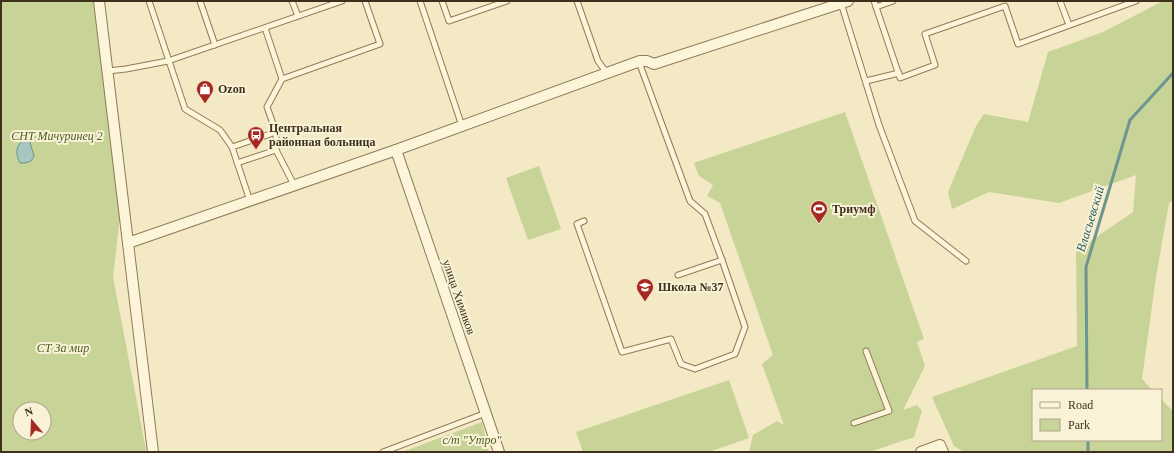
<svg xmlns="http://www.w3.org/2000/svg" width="1174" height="453" viewBox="0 0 1174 453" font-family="'Times New Roman',serif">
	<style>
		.green { fill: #c8d397; fill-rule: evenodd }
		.water { fill: #a7c6bf; stroke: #6c968f }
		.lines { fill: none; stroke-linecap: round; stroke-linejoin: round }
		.stream { stroke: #6c968f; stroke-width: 3 }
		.lane-casing { stroke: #917a58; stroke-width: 7 }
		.street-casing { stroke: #917a58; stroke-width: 12 }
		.lane { stroke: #fcf5da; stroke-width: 5 }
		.street { stroke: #fcf5da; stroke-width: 10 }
		.labels { text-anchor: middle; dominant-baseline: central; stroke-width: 4; stroke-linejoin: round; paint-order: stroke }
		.poi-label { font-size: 12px; font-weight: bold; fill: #3f301e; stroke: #f9f2d6; text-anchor: start }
		.park-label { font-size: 12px; font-style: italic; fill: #4b5e22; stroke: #f9f2d6 }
		.street-label { font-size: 12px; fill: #3f301e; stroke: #f9f2d6 }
		.water-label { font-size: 13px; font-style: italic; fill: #2b6061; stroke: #f9f2d6 }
	</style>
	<rect width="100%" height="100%" fill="#f3e9c5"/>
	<!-- green -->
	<g class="green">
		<path d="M 1,1 L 97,1 L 123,191 L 113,277 L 146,450 L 145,452 L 1,452 ZM 20,409 L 44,409 L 44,433 L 20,433 Z"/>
		<path d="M 1163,1 L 1173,1 L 1173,200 L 1169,203 L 1156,277 L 1142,379 L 1152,390 L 1033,390 L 1033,440 L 1161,440 L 1161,399 L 1173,411 L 1173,452 L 964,452 L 954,446 L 932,397 L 1077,346 L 1076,251 L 1133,212 L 1136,175 L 1059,203 L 989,192 L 952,209 L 948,192 L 976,126 L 984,114 L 1028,122 L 1048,52 L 1103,32 Z"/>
		<path d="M 845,112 L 924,339 L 917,342 L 925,366 L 903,410 L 917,405 L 922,411 L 914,437 L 869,452 L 749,452 L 753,435 L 777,421 L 784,425 L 762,364 L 773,355 L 720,203 L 707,196 L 713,185 L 699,176 L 694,163 Z"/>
		<path d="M 539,166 L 561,229 L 528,240 L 506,178 Z"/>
		<path d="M 729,380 L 749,438 L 709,452 L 583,452 L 576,432 Z"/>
		<path d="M 482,422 L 489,452 L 402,452 Z"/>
	</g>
	<!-- water -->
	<path class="water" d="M 25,140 L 30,142 L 34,156 L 31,161 L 25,163 L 20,163 C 16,155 15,148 22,141 Z"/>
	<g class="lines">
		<!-- stream -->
		<g class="stream">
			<path d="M 1087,390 L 1086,267 L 1130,120 L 1173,73"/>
			<path d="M 1088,440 L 1088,452"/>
		</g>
		<defs>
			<g id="lane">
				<path d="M 149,1 L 185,109 L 220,130 L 232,147 L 250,201"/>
				<path d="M 200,1 L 215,45"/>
				<path d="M 292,1 L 298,16"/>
				<path d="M 420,1 L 462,126"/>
				<path d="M 442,1 L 449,21 L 507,1"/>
				<path d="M 577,1 L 598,61 L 607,73"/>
				<path d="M 874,1 L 900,78 L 935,65 L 925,34 L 1005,6 L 1018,44 L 1136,1"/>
				<path d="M 1060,1 L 1069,25"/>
				<path d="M 841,3 L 879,125 L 915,221 L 966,261"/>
				<path d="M 876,7 L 893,1"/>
				<path d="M 265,28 L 282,79"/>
				<path d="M 639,62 L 690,201 L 705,214 L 722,260"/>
				<path d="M 108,71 L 126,69 L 168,61 L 342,1"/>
				<path d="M 866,81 L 899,73"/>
				<path d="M 232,147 L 276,132"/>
				<path d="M 237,163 L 276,150"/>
				<path d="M 294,185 L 276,150 L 276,132 L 267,107 L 282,79 L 380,44 L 365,1"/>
				<path d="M 584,221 L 577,224 L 622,352 L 671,339 L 681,364 L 695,369 L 735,354 L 745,327 L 722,260 L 678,275"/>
				<path d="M 854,423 L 889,411 L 866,351"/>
				<path d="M 383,452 L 486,413"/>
			</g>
			<g id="street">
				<path d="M 99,1 L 128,243 L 396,150 L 640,61 L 647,61 L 654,64 L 848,1"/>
				<path d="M 396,150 L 499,452"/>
				<path d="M 128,243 L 153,452"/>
				<path d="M 921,452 L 940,445 L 943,452"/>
			</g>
		</defs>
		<!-- lane casing -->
		<use href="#lane" class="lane-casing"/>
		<!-- street casing -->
		<use href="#street" class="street-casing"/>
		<!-- lane -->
		<use href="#lane" class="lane"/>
		<!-- street -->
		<use href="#street" class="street"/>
	</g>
	<!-- icons -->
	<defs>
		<symbol id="shop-pin" viewBox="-11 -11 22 30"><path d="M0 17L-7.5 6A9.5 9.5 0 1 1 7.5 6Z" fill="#a72a21" stroke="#f9f2d6"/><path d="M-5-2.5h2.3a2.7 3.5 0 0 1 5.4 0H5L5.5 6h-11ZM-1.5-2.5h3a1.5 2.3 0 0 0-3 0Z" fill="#fff"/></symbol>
		<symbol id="bus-pin" viewBox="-11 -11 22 30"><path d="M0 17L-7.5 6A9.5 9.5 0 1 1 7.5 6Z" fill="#a72a21" stroke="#f9f2d6"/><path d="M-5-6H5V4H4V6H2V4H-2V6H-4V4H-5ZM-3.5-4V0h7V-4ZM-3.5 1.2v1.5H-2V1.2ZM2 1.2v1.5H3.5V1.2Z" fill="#fff"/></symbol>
		<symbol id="stadium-pin" viewBox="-11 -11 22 30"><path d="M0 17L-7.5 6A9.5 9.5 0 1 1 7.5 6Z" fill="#a72a21" stroke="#f9f2d6"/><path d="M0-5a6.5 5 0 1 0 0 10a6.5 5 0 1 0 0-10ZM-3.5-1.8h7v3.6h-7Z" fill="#fff"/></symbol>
		<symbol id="school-pin" viewBox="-11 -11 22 30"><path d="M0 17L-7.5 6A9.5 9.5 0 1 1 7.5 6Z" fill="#a72a21" stroke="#f9f2d6"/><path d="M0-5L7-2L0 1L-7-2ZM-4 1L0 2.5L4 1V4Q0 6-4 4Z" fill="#fff"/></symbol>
	</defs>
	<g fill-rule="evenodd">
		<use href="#shop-pin" x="195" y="79" width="20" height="27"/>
		<use href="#bus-pin" x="246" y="125" width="20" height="27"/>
		<use href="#stadium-pin" x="809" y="199" width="20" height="27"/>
		<use href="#school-pin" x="635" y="277" width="20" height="27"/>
	</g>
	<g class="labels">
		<!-- poi labels -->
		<g class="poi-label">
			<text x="218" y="89">Ozon</text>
			<text x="269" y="128">Центральная<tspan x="269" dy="14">районная больница</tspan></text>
			<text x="832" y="209">Триумф</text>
			<text x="658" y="287">Школа №37</text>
		</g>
		<!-- park labels -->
		<g class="park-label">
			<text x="57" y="136">СНТ Мичуринец 2</text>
			<text x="63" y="348">СТ За мир</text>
			<text x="472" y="440">с/т "Утро"</text>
		</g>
		<!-- street labels -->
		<g class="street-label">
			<text transform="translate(459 297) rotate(71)">улица Химиков</text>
		</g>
		<!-- water labels -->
		<g class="water-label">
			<text transform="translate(1090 219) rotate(-73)">Власьевский</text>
		</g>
	</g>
	<!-- border -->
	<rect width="1174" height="453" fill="none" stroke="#3f301e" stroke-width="4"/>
	<!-- legend -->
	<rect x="1032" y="389" width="130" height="52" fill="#f9f2d6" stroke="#afa48c"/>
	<rect x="1040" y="402" width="20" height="6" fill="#fcf5da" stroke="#afa48c"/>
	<text x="1068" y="409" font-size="12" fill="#3f301e">Road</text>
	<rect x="1040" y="419" width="20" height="12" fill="#c8d397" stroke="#afa48c"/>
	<text x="1068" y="429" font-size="12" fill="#3f301e">Park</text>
	<!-- north arrow -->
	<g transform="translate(32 421) rotate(341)"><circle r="19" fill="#f9f2d6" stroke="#afa48c"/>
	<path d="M0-3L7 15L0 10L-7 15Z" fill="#a72a21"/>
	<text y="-6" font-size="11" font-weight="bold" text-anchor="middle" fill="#3f301e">N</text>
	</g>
</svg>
